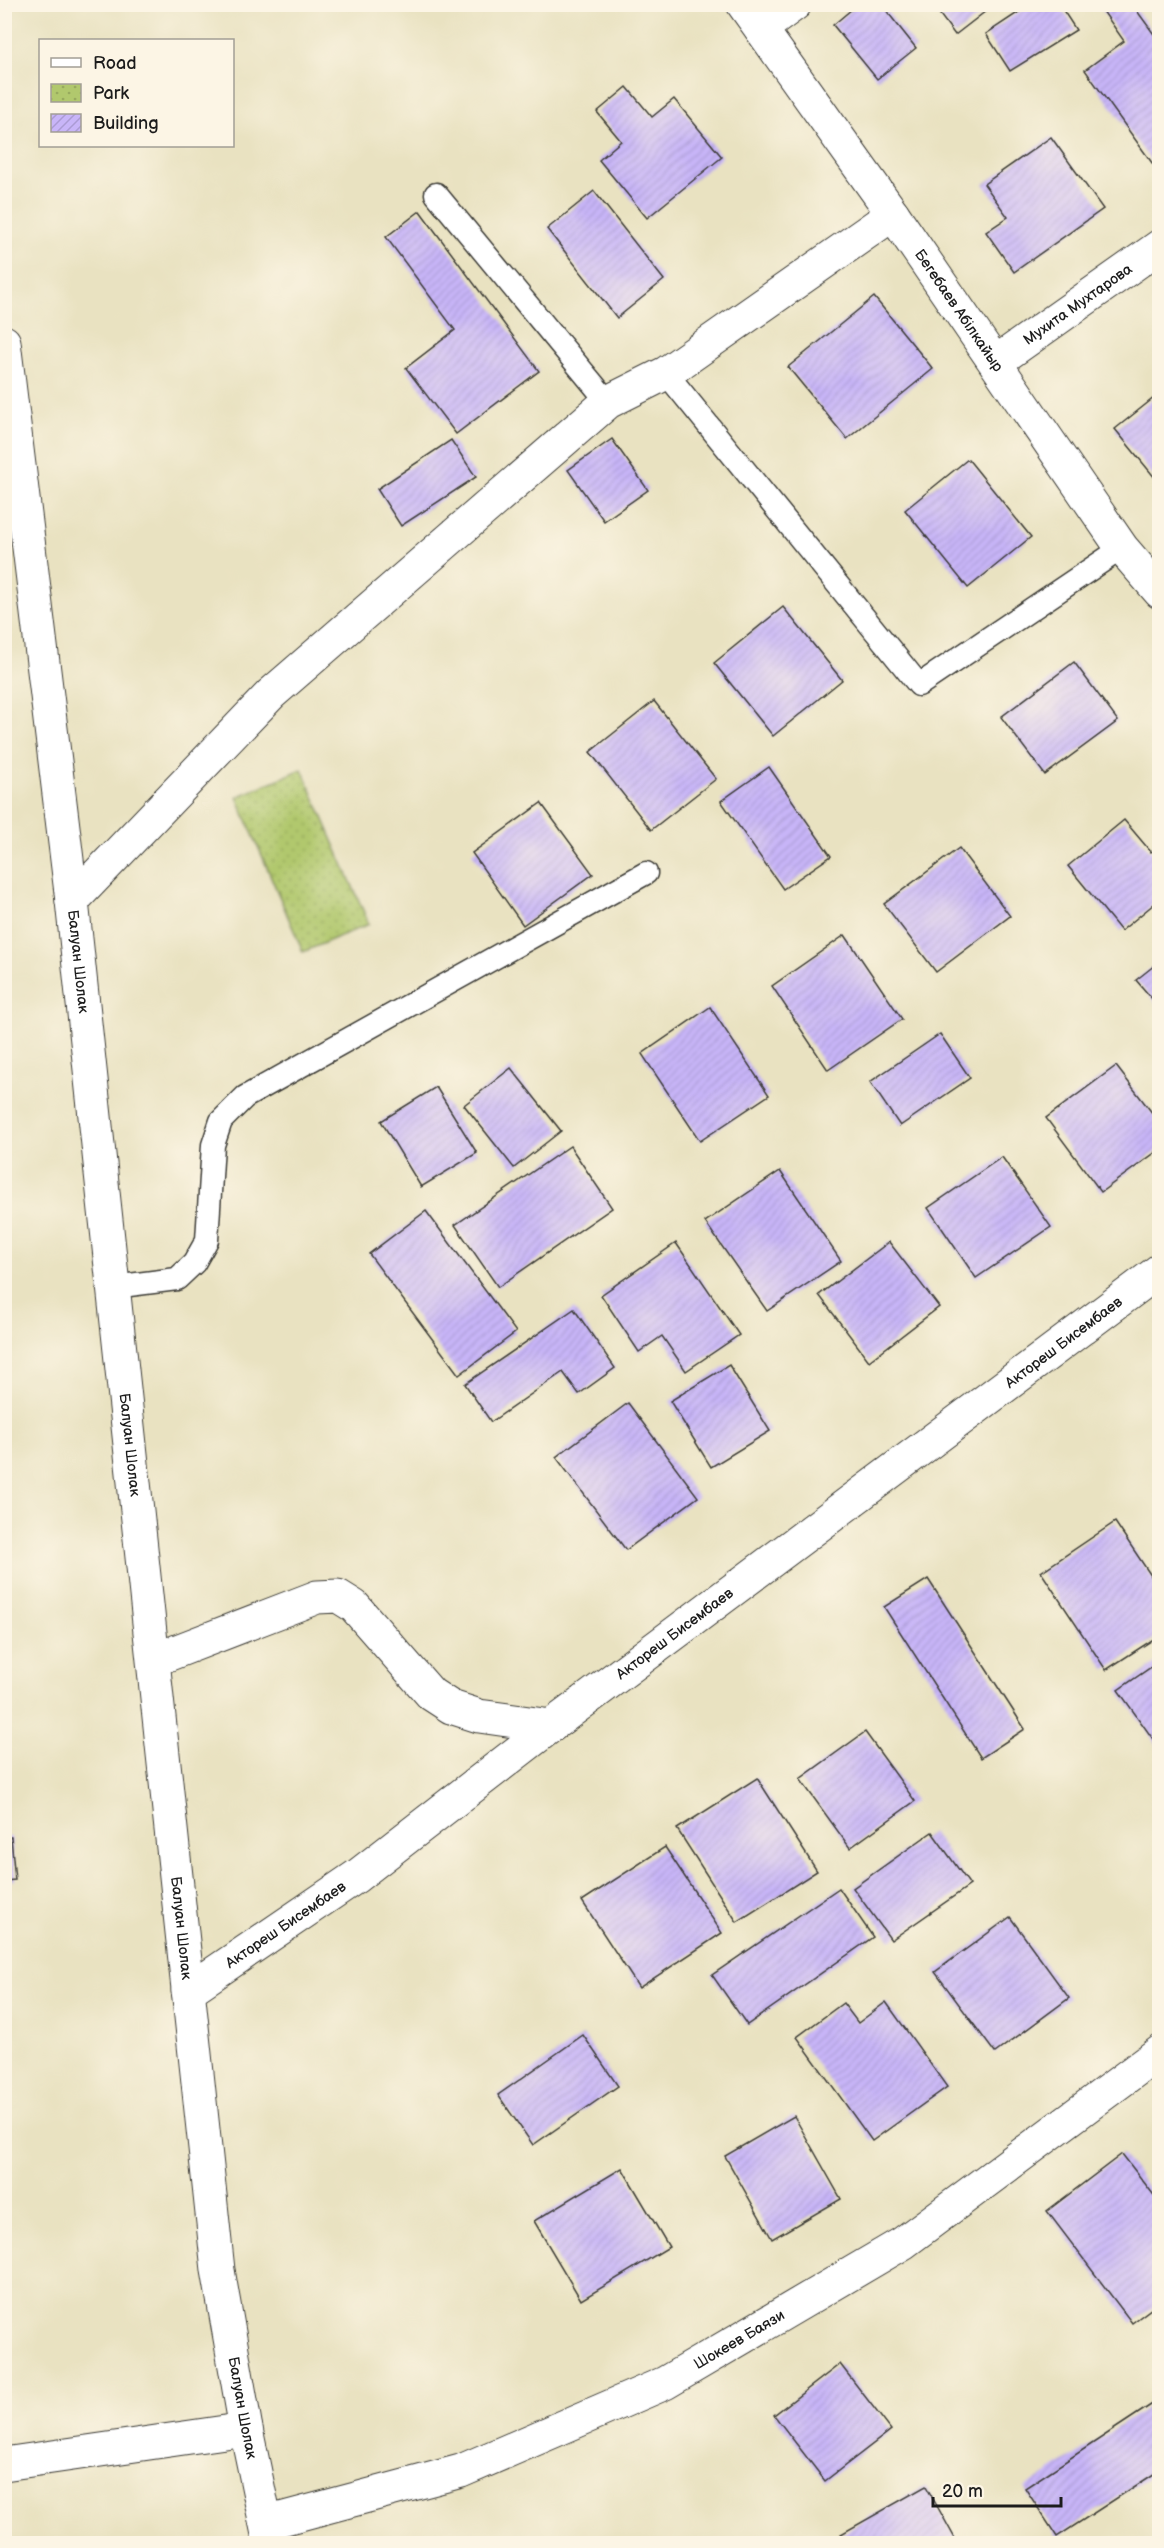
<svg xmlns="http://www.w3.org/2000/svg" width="1164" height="2548" viewBox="0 0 1164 2548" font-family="'Balsamiq Sans',sans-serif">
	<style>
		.park { fill: url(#park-dots); stroke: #667244; stroke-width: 1.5 }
		.building { fill: url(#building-hatch) }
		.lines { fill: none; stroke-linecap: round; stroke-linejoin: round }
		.service-casing { stroke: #3b3a35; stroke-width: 25 }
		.minor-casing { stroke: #3b3a35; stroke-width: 35 }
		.service { stroke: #fff; stroke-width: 22 }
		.minor { stroke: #fff; stroke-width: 33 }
		.labels { text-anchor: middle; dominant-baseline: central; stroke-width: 5; stroke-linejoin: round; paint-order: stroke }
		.street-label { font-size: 15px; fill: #1c1c1c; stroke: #fcf5e5 }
	</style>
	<defs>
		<pattern id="park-dots" width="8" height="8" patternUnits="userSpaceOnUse" patternTransform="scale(1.5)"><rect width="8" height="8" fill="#b1c86d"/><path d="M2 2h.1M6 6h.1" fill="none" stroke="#98ab5e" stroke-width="1.8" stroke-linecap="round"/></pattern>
		<pattern id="building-hatch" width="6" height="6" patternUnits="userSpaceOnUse" patternTransform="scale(1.5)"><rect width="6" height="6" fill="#c8b5f8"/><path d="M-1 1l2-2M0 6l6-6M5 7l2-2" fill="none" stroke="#ab9bd4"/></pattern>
	</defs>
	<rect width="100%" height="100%" fill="#fcf5e5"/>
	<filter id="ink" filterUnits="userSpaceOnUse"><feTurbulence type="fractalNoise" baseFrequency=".0167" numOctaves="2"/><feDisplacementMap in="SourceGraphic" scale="12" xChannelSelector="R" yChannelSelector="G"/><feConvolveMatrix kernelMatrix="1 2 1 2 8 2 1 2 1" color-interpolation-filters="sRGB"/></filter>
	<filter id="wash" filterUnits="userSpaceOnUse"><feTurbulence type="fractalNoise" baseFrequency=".008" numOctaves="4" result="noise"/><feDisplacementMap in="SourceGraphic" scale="24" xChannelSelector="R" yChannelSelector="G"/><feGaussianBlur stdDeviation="1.35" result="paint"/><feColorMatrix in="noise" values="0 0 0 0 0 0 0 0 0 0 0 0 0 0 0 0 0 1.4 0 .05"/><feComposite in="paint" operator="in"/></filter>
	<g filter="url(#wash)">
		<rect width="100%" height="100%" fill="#e9e2c1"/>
		<!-- park -->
		<path class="park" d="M 302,769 L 369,924 L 303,952 L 237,797 Z"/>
		<g id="blocks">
			<!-- building -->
			<g class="building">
				<path d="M 858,4 L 881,4 L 916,48 L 877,79 L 833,25 Z"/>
				<path d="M 932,4 L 995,4 L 955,35 Z"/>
				<path d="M 1031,4 L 1059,4 L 1076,30 L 1010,71 L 986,34 Z"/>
				<path d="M 1098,4 L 1132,4 L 1156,37 L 1160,34 L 1160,164 L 1155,167 L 1085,70 L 1124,41 Z"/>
				<path d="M 627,87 L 652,117 L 674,99 L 722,157 L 647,218 L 599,160 L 621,141 L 597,112 Z"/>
				<path d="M 1051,137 L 1103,209 L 1014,272 L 986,232 L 1008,217 L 984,184 Z"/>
				<path d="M 594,191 L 664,280 L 617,318 L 547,229 Z"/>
				<path d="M 420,211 L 539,371 L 456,434 L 406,368 L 455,330 L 386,237 Z"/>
				<path d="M 874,297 L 933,369 L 847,439 L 788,367 Z"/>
				<path d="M 1160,393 L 1160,484 L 1115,429 Z"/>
				<path d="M 612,439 L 648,490 L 604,521 L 568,470 Z"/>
				<path d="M 451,440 L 476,477 L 401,526 L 377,489 Z"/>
				<path d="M 968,459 L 1031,537 L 968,588 L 905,510 Z"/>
				<path d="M 783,607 L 842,680 L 773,736 L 714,663 Z"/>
				<path d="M 1074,662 L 1118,721 L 1045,775 L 1001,717 Z"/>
				<path d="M 654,701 L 716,779 L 651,830 L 590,752 Z"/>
				<path d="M 769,767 L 831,856 L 783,889 L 721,801 Z"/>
				<path d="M 541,803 L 593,874 L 523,925 L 472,853 Z"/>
				<path d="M 1124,820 L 1151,852 L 1160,845 L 1160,899 L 1121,931 L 1068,866 Z"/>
				<path d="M 959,848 L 1010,916 L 936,972 L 884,904 Z"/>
				<path d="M 845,935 L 902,1019 L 828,1070 L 772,986 Z"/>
				<path d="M 1160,961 L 1160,1008 L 1136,980 Z"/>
				<path d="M 710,1007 L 769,1095 L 700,1141 L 642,1054 Z"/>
				<path d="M 940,1034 L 970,1078 L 900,1126 L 870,1082 Z"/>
				<path d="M 1116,1066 L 1160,1123 L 1160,1149 L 1101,1192 L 1046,1118 Z"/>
				<path d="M 511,1068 L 561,1131 L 514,1168 L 464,1105 Z"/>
				<path d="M 436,1087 L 477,1153 L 421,1187 L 381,1121 Z"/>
				<path d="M 570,1146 L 612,1208 L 498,1287 L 455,1225 Z"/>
				<path d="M 1002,1157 L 1051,1227 L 976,1278 L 928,1208 Z"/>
				<path d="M 780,1171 L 841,1261 L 767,1311 L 705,1222 Z"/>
				<path d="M 426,1211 L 516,1332 L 459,1375 L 369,1254 Z"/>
				<path d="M 889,1242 L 939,1307 L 869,1361 L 819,1295 Z"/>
				<path d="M 676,1243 L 739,1335 L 686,1371 L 662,1336 L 639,1352 L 601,1295 Z"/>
				<path d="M 574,1309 L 615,1368 L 579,1394 L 563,1372 L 491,1422 L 465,1384 Z"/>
				<path d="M 729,1365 L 770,1431 L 711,1467 L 670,1401 Z"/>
				<path d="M 628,1403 L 698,1497 L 626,1550 L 556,1457 Z"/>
				<path d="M 1115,1522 L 1160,1589 L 1160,1635 L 1106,1670 L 1041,1572 Z"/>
				<path d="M 928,1579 L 1025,1729 L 981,1758 L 884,1607 Z"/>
				<path d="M 1160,1661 L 1160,1749 L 1118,1690 Z"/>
				<path d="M 865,1732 L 915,1801 L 850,1848 L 800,1779 Z"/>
				<path d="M 757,1778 L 817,1871 L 737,1922 L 677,1829 Z"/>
				<path d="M 932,1832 L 970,1885 L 891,1940 L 853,1888 Z"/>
				<path d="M 4,1837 L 11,1837 L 15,1880 L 4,1881 Z"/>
				<path d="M 665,1847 L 722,1933 L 639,1988 L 582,1901 Z"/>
				<path d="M 839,1888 L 873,1937 L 747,2025 L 712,1975 Z"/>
				<path d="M 1010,1917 L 1069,1998 L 995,2053 L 935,1972 Z"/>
				<path d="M 886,2002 L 947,2087 L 872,2141 L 797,2037 L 843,2003 L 858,2023 Z"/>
				<path d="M 583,2035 L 618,2086 L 533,2145 L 498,2095 Z"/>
				<path d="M 794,2116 L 841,2199 L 772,2239 L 725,2156 Z"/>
				<path d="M 1122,2154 L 1160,2203 L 1160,2302 L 1132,2323 L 1047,2211 Z"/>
				<path d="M 622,2168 L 669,2247 L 581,2300 L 534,2221 Z"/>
				<path d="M 840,2364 L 891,2430 L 825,2481 L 774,2415 Z"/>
				<path d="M 1160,2399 L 1160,2470 L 1057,2537 L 1025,2488 Z"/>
				<path d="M 926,2486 L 958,2544 L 846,2544 L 841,2534 Z"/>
			</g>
		</g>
	</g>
	<g filter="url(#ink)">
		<use href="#blocks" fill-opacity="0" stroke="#3b3a35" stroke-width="1.5"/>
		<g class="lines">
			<defs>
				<g id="service">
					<path d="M 436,194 L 608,402"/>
					<path d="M 666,373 L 919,685 L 1122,548"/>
					<path d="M 113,1287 L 177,1279 L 194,1263 L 207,1240 L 213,1145 L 221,1121 L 245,1097 L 646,873"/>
				</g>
				<g id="minor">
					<path id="s1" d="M 743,4 L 893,214 L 1122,548 L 1160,592"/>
					<path d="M 761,29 L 795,4"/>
					<path id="s2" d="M 4,342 L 72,901 L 218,2270 L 246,2429 L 270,2544"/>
					<path id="s3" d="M 996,362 L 1160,246"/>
					<path d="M 72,901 L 271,694 L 608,402 L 666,373 L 893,214"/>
					<path d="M 154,1660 L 317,1597 L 338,1596 L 354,1606 L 431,1694 L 451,1707 L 479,1716 L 551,1726"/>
					<path id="s4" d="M 188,1991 L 357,1876 L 551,1726 L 1160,1270"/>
					<path d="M 4,2464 L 246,2429"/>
					<path id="s5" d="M 266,2523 L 461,2471 L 665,2383 L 903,2243 L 1160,2052"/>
				</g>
			</defs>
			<!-- service casing -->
			<use href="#service" class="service-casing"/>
			<!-- minor casing -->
			<use href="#minor" class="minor-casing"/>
			<!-- service -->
			<use href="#service" class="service"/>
			<!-- minor -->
			<use href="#minor" class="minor"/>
		</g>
	</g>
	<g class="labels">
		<!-- street labels -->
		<g class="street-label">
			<text stroke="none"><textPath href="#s3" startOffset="100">Мухита Мухтарова</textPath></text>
			<text stroke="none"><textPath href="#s1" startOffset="375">Бегебаев Абілкайыр</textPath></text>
			<text stroke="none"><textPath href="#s2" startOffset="624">Балуан Шолак</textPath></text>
			<text stroke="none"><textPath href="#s4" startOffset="1090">Актореш Бисембаев</textPath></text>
			<text stroke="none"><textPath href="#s2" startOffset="1110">Балуан Шолак</textPath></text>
			<text stroke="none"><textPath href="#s4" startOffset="604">Актореш Бисембаев</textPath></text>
			<text stroke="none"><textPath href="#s4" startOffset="118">Актореш Бисембаев</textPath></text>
			<text stroke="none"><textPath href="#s2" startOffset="1596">Балуан Шолак</textPath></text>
			<text stroke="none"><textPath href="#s5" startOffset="510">Шокеев Баязи</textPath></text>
			<text stroke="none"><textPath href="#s2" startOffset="2080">Балуан Шолак</textPath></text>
		</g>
	</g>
	<!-- margin -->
	<rect width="1164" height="2548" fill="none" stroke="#fcf5e5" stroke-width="24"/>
	<!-- legend -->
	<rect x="39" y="39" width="195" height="108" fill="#fcf5e5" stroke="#a29e95" stroke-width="1.5"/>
	<rect x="51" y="58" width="30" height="9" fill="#ffffff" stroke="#a29e95" stroke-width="1.5"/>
	<text x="93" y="69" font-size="18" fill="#1c1c1c">Road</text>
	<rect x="51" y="84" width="30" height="18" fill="url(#park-dots)" stroke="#a29e95" stroke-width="1.5"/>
	<text x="93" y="99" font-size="18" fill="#1c1c1c">Park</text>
	<rect x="51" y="114" width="30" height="18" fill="url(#building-hatch)" stroke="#a29e95" stroke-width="1.5"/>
	<text x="93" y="129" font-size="18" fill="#1c1c1c">Building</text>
	<!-- scale -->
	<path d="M933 2497v9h128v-9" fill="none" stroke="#1c1c1c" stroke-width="3"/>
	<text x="942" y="2497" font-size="18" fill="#1c1c1c" stroke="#fcf5e5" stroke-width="4.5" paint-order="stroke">20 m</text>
</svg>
